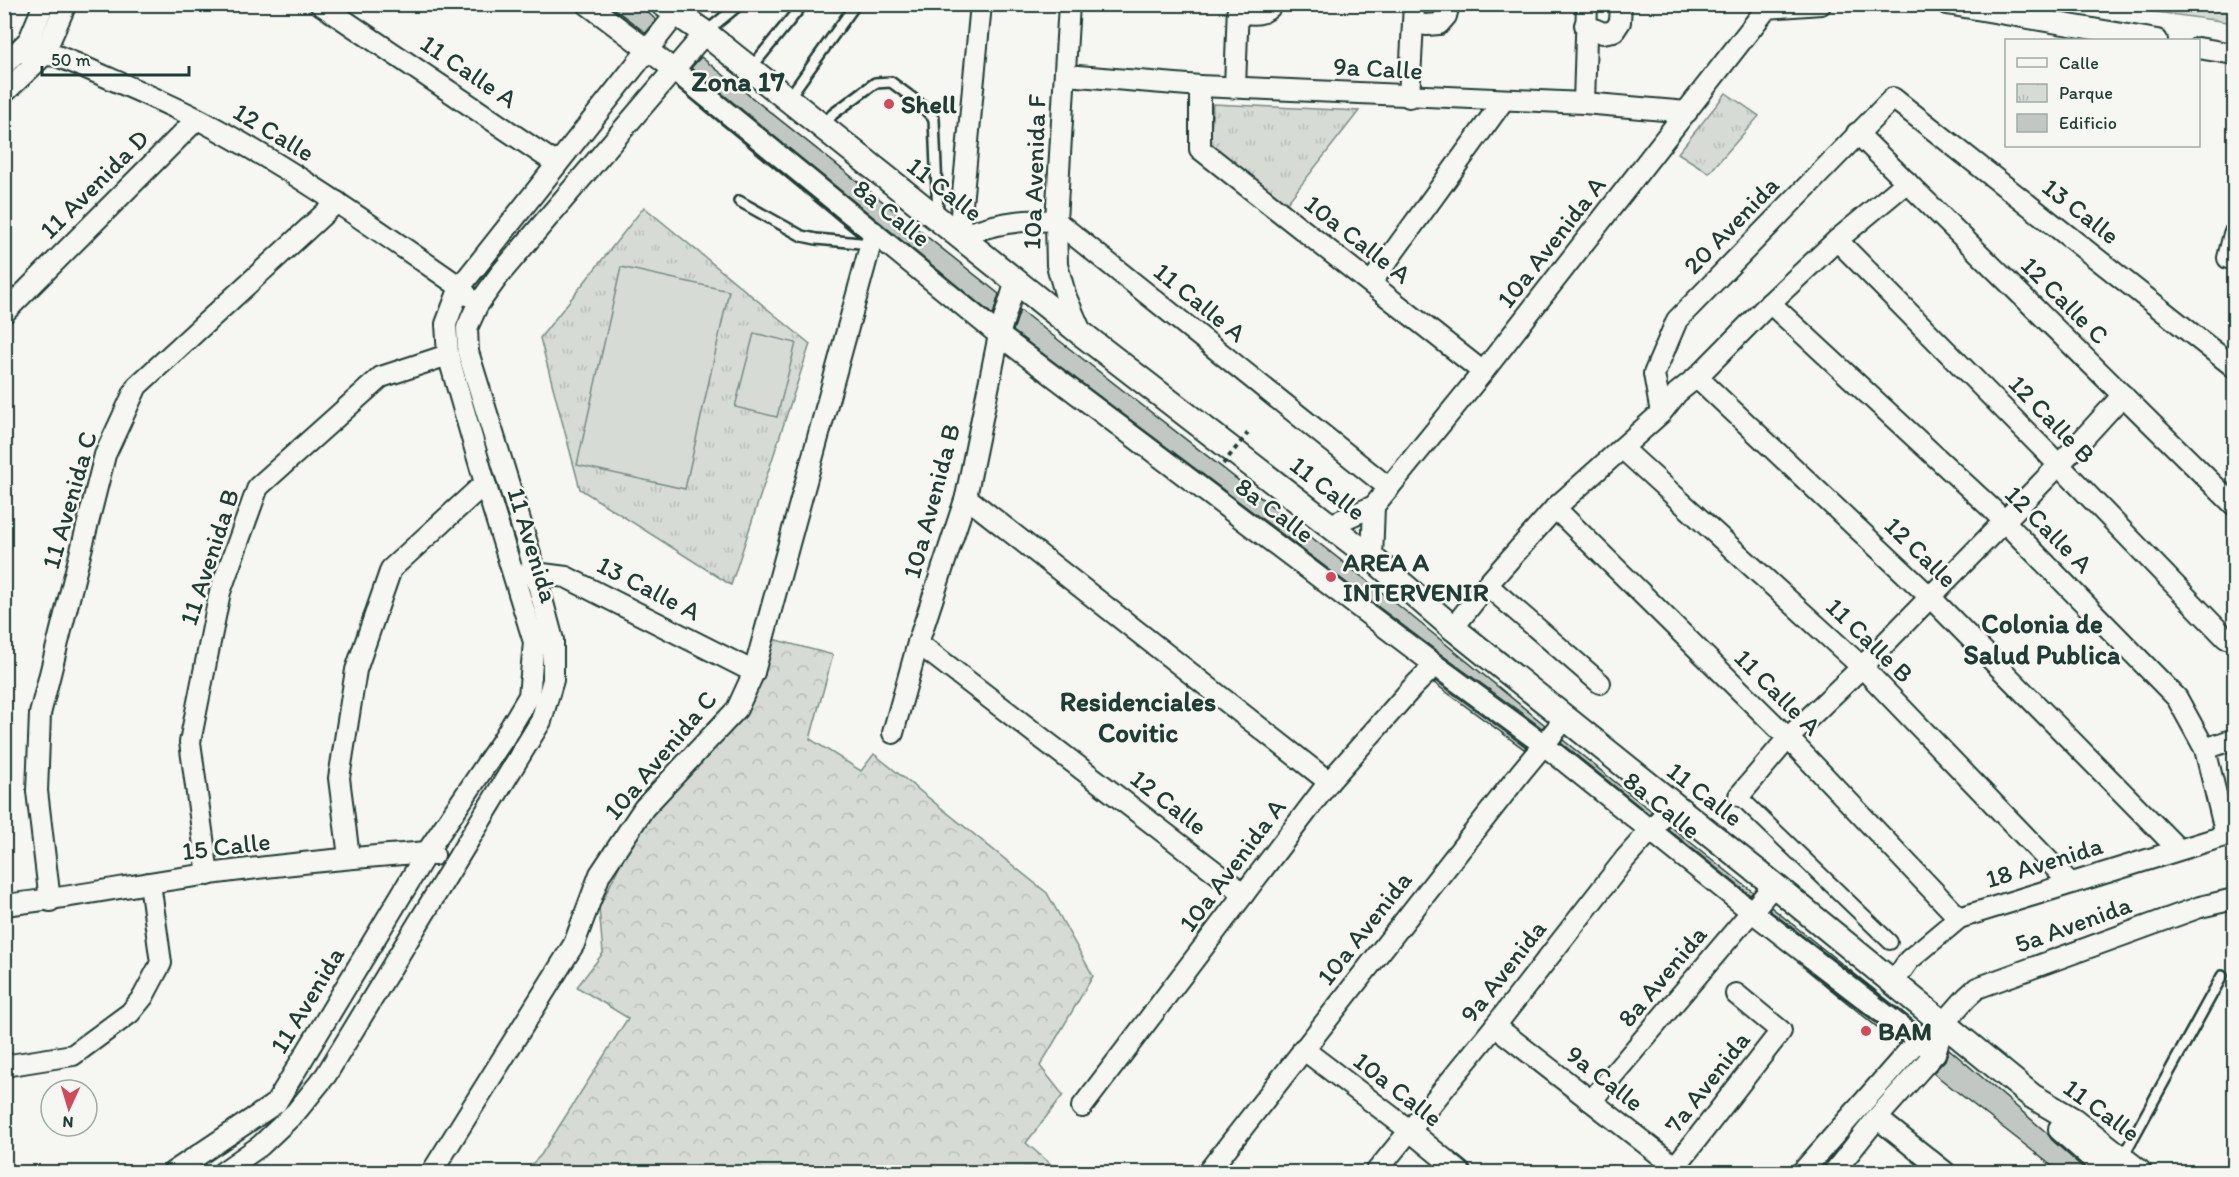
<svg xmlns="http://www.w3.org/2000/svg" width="2239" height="1177" viewBox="0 0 2239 1177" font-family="Itim,sans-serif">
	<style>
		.forest { fill: url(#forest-crowns); stroke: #7a8c85; stroke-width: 1.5 }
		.park { fill: url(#park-tufts); stroke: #7a8c85; stroke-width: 1.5 }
		.pitch { fill: #d6dbd6; stroke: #7a8c85; stroke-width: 1.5 }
		.building { fill: #c1c8c3; stroke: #1f3d34; stroke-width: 1.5 }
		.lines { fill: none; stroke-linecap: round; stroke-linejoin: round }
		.service-casing { stroke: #1f3d34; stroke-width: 14 }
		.pedestrian-casing { stroke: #1f3d34; stroke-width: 18 }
		.minor-casing { stroke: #1f3d34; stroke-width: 24 }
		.tertiary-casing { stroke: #1f3d34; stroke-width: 28 }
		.service { stroke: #f6f6f2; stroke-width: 9 }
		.pedestrian { stroke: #f6f6f2; stroke-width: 14 }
		.minor { stroke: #f6f6f2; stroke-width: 20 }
		.tertiary { stroke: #f6f6f2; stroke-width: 24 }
		.path-bridge { stroke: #1f3d34; stroke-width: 4; stroke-dasharray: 4.5 4.5; stroke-linecap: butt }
		.poi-dot { fill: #d1495b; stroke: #f6f6f2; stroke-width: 2 }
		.labels { text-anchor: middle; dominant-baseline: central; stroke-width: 5; stroke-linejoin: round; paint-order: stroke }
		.street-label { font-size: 26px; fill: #1f3d34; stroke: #f6f6f2 }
		.poi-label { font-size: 26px; font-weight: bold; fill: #1f3d34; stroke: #f6f6f2; text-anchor: start }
		.neighbourhood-label { font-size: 27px; font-weight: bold; fill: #1f3d34; stroke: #f6f6f2 }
		.quarter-label { font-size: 28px; font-weight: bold; fill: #1f3d34; stroke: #f6f6f2 }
	</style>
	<defs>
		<pattern id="forest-crowns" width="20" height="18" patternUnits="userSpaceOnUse" patternTransform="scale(1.5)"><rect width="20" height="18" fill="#d6dbd6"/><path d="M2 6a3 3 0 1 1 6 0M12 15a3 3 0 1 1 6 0" fill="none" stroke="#b7bdb8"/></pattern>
		<pattern id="park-tufts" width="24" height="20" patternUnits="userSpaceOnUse" patternTransform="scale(1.5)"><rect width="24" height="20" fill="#d6dbd6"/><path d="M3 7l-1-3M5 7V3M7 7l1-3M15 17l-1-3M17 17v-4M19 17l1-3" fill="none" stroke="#b7bdb8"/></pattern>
	</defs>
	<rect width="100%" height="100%" fill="#f6f6f2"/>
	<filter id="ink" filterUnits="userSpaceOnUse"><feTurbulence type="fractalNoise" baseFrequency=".0167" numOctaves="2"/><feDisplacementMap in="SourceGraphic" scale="12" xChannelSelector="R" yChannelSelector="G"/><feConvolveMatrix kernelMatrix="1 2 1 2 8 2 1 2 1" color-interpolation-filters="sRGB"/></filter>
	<g filter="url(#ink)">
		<!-- forest -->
		<g class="forest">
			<path d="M 2107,5 L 2234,5 L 2234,23 Z"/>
			<path d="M 765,637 L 833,655 L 810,739 L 861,771 L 874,754 L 1047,893 L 1093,976 L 1040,1066 L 1063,1095 L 1026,1143 L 1060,1172 L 524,1172 L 541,1155 L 628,1018 L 577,987 L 603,953 L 599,908 L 646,811 L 752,687 Z"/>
		</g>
		<!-- park -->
		<g class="park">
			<path d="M 1726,93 L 1759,116 L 1709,173 L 1678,153 Z"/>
			<path d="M 1213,104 L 1359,111 L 1284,207 L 1210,148 Z"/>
			<path d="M 644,207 L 810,344 L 731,585 L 580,489 L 540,338 Z"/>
		</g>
		<!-- pitch -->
		<g class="pitch">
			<path d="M 621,267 L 729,291 L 685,489 L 577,465 Z"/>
			<path d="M 754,333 L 796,343 L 777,417 L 735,407 Z"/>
		</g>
		<!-- building -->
		<g class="building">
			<path d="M 608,4 L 639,4 L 656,20 L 646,33 Z"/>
			<path d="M 701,57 L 999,294 L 993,315 L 691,68 Z"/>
			<path d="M 675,86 L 859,236 L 857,236 Z"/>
			<path d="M 1020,310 L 1393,601 L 1545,725 L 1542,728 L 1442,655 L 1013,331 Z"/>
			<path d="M 1436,681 L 1526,747 L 1524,749 L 1434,683 Z"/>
			<path d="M 1563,740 L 1641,803 L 1652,811 L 1649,814 L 1561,743 Z"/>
			<path d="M 1670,826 L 1753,892 L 1750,895 L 1668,829 Z"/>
			<path d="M 1771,907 L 1822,948 L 1919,1025 L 1769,910 Z"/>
			<path d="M 1802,966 L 1901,1042 L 1898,1044 Z"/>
			<path d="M 1949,1049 L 2047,1133 L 2052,1140 L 2089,1173 L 2061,1173 L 1933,1073 L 1945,1060 Z"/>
		</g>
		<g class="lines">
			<defs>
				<g id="service">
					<path d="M 707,31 L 740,4"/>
					<path d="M 751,68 L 803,4"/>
					<path d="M 788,99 L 853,8"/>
					<path d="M 822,127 L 833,114 L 875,83 L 891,82 L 918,102 L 934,119 L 938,215"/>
					<path d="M 739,201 L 802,236 L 816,239 L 871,244"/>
					<path d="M 2122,1158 L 2222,976"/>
				</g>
				<path id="pedestrian" d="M 1739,796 L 1890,942"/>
				<g id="minor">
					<path d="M 320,4 L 557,164"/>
					<path d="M 587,4 L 673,69 L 999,335 L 1435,665 L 1544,745 L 1752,912 L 1935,1053"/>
					<path d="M 981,4 L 959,236 C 995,224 1017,219 1056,221 L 1389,488"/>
					<path d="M 1069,4 L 1056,221 L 1057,265 L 1066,297 L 1082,334"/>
					<path d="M 1947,4 L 2157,40"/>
					<path d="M 1767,8 L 1821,4"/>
					<path d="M 1238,12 C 1252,14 1263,17 1273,4"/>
					<path d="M 1414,23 L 1426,25 L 1439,24 L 1446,16 L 1449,4"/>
					<path d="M 1585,25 L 1603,33 L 1614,31 L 1620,22 L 1621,4"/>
					<path d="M 2198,48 L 2234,54"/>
					<path d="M 18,52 L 57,56 L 77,64 C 117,82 159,99 198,119 C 290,167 375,228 460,287 L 467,295"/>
					<path d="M 4,65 L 29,40 L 44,4"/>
					<path d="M 1066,75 L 1200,86 L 1584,103 L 1687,112"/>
					<path d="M 1200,86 L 1200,149 L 1483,372"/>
					<path d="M 1235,87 L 1238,4"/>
					<path d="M 4,93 L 43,56 L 66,4"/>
					<path d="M 1409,97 L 1414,4"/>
					<path d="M 1584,103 L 1587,4"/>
					<path d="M 1857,133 L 2234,505"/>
					<path d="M 1837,240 L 2059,465 L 2226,638 L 2234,639"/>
					<path d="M 2228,258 L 2234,234"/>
					<path d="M 1371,283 L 1503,101"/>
					<path d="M 1770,303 L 1992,509 L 2177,698 L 2205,749 L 2226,835"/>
					<path d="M 4,313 L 197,119"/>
					<path d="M 1697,377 L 1930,597 L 2178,849"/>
					<path d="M 1661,413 L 1654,374 L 1677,320 L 1893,98 L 2234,367"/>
					<path d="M 1622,448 L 1862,667 L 2069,882"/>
					<path d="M 966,497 L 1329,782"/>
					<path d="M 1555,508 L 1788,738 L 1959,918"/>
					<path d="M 1330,525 L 1374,506 L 1483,372 L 1767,8"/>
					<path d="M 1372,558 L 1374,506"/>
					<path d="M 524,574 L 535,573 L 566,577 L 754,672"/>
					<path d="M 1487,585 L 1600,683"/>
					<path d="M 1453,628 L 1487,585 L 1555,508 L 1661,413 L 1677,393 L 1697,377 L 1770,303 L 1837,240 L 1907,182"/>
					<path d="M 918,643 L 1244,894"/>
					<path d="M 893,733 L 918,643 L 966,497 L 999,335 L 1016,281"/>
					<path d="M 2205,749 L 2234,739"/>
					<path d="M 1739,796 L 1788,738 L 1862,667 L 2059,465 L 2123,395"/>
					<path d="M 349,857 L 339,778 L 356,670 L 391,569 L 485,483"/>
					<path d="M 208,875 L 190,742 L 220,592 L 258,487 L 381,377 L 448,355"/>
					<path d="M 50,901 L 37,791 L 40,714 L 105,455 L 137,386 L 337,202"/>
					<path d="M 4,905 C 53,900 101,891 149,883 C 241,868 334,859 427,852 L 434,855"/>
					<path d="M 1893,983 L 1909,960 L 1959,918 L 2234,833"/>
					<path d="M 1495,1026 L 1682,1172"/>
					<path d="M 1303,1049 L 1409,1130 L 1460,1172"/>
					<path d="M 4,1066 L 73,1055 L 130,1013 L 143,997 L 161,963 L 150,883"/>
					<path d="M 1591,1101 L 1774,885"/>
					<path d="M 1082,1107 L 1329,782 L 1412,688 L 1435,665"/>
					<path d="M 1877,1118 L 1945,1172"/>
					<path d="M 1675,1167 L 1781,1031 L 1736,994"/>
					<path d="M 173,1172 L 276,1103 L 427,852 L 502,741 L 529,696 L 534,642 L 485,483 L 448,355 L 446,324 L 460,287 L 676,14"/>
					<path d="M 223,1172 L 260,1146 L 296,1112 L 326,1075 L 541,721 L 553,680 L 553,640 L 527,543 L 468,352 L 467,328 L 477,306 L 500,274 L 705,33"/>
					<path d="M 432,1172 L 574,944 L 600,874 L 644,808 L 737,709 L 754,672 L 874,232"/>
					<path d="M 1208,1172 L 1521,772 L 1565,719"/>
					<path d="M 1376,1172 L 1495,1026 L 1625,859 L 1673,805"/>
					<path d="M 1802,1172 L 1919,1039 L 1944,1023 L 1967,997 L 1977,988 L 2200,907 L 2234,899"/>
					<path d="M 1834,1172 L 1877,1118 L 1935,1053 L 1939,1040"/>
				</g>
				<g id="tertiary">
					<path d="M 663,4 L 705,33 L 1082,334 L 1372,558 L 1453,628 L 1774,885 L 2032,1096 L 2073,1120 L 2139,1172"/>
					<path d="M 2061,1129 L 2110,1172"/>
				</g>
			</defs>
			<!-- service casing -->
			<use href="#service" class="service-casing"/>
			<!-- pedestrian casing -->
			<use href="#pedestrian" class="pedestrian-casing"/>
			<!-- minor casing -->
			<use href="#minor" class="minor-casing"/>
			<!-- tertiary casing -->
			<use href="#tertiary" class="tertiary-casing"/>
			<!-- service -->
			<use href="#service" class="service"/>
			<!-- pedestrian -->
			<use href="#pedestrian" class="pedestrian"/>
			<!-- minor -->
			<use href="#minor" class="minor"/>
			<!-- tertiary -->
			<use href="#tertiary" class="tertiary"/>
			<!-- path-bridge -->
			<path class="path-bridge" d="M 1223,464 L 1248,433"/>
		</g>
	</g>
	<!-- markers -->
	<g class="poi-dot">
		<circle cx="889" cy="104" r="6"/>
		<circle cx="1331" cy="577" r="6"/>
		<circle cx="1866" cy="1031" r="6"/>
	</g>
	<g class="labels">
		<!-- street labels -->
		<g class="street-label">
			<text transform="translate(1378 68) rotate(3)">9a Calle</text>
			<text transform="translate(469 71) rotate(34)">11 Calle A</text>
			<text transform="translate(274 132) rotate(31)">12 Calle</text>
			<text transform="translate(1034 172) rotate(-88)">10a Avenida F</text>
			<text transform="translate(94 184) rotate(-45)">11 Avenida D</text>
			<text transform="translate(945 189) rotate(38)">11 Calle</text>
			<text transform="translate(2081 211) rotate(38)">13 Calle</text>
			<text transform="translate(892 213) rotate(39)">8a Calle</text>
			<text transform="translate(1731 225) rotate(-46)">20 Avenida</text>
			<text transform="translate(1358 239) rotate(38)">10a Calle A</text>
			<text transform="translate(1551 242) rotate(-52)">10a Avenida A</text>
			<text transform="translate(2065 300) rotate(45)">12 Calle C</text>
			<text transform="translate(1200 302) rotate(39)">11 Calle A</text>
			<text transform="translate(2052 419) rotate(46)">12 Calle B</text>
			<text transform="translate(1328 488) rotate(38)">11 Calle</text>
			<text transform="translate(69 500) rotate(-74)">11 Avenida C</text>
			<text transform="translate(931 501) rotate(-75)">10a Avenida B</text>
			<text transform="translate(1275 510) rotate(37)">8a Calle</text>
			<text transform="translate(2049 529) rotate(45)">12 Calle A</text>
			<text transform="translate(533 545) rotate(73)">11 Avenida</text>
			<text transform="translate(1921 552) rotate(44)">12 Calle</text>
			<text transform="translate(209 557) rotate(-72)">11 Avenida B</text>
			<text transform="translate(649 588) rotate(27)">13 Calle A</text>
			<text transform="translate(1870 640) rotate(44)">11 Calle B</text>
			<text transform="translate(1778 692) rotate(45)">11 Calle A</text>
			<text transform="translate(660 755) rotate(-50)">10a Avenida C</text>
			<text transform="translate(1705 794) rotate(38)">11 Calle</text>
			<text transform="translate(1169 802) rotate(38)">12 Calle</text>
			<text transform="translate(1662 805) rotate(39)">8a Calle</text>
			<text transform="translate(226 846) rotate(-7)">15 Calle</text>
			<text transform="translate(2044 862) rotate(-17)">18 Avenida</text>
			<text transform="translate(1232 865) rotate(-53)">10a Avenida A</text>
			<text transform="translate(2073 924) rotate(-20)">5a Avenida</text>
			<text transform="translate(1364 928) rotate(-52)">10a Avenida</text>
			<text transform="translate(1503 971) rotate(-52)">9a Avenida</text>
			<text transform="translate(1662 976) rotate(-50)">8a Avenida</text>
			<text transform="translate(307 1000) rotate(-59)">11 Avenida</text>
			<text transform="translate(1605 1078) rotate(38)">9a Calle</text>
			<text transform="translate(1707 1082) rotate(-52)">7a Avenida</text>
			<text transform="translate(1398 1089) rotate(38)">10a Calle</text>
			<text transform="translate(2102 1110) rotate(36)">11 Calle</text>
		</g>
		<!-- poi labels -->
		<g class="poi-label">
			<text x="901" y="104">Shell</text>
			<text x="1343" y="562">AREA A<tspan x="1343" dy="30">INTERVENIR</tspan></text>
			<text x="1878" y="1031">BAM</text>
		</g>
		<!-- neighbourhood labels -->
		<g class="neighbourhood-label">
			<text x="2042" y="623">Colonia de<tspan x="2042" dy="31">Salud Publica</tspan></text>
			<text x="1138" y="701">Residenciales<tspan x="1138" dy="31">Covitic</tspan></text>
		</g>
		<!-- quarter labels -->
		<g class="quarter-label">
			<text x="738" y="81">Zona 17</text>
		</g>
	</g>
	<!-- margin -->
	<rect width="2239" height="1177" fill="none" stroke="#f6f6f2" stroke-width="24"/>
	<rect x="12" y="12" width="2215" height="1153" fill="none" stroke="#1f3d34" stroke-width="2" filter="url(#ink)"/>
	<!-- legend -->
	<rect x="2005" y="39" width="195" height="108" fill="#f6f6f2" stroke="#a0aca6" stroke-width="1.5"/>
	<rect x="2017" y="58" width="30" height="9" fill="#f6f6f2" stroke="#a0aca6" stroke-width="1.5"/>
	<text x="2059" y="69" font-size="18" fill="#1f3d34">Calle</text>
	<rect x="2017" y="84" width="30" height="18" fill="url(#park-tufts)" stroke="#a0aca6" stroke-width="1.5"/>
	<text x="2059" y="99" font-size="18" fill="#1f3d34">Parque</text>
	<rect x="2017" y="114" width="30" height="18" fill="#c1c8c3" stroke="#a0aca6" stroke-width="1.5"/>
	<text x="2059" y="129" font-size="18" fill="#1f3d34">Edificio</text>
	<!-- north arrow -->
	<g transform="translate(69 1108) rotate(184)"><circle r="28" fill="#f6f6f2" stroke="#a0aca6" stroke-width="1.5"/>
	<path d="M0-4.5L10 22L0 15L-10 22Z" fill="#d1495b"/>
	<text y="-9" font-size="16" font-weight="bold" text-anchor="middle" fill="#1f3d34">N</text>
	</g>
	<!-- scale -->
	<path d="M42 66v9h147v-9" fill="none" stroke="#1f3d34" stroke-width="3"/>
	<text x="51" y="66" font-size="18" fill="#1f3d34" stroke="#f6f6f2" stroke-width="4.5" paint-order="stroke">50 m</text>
</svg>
